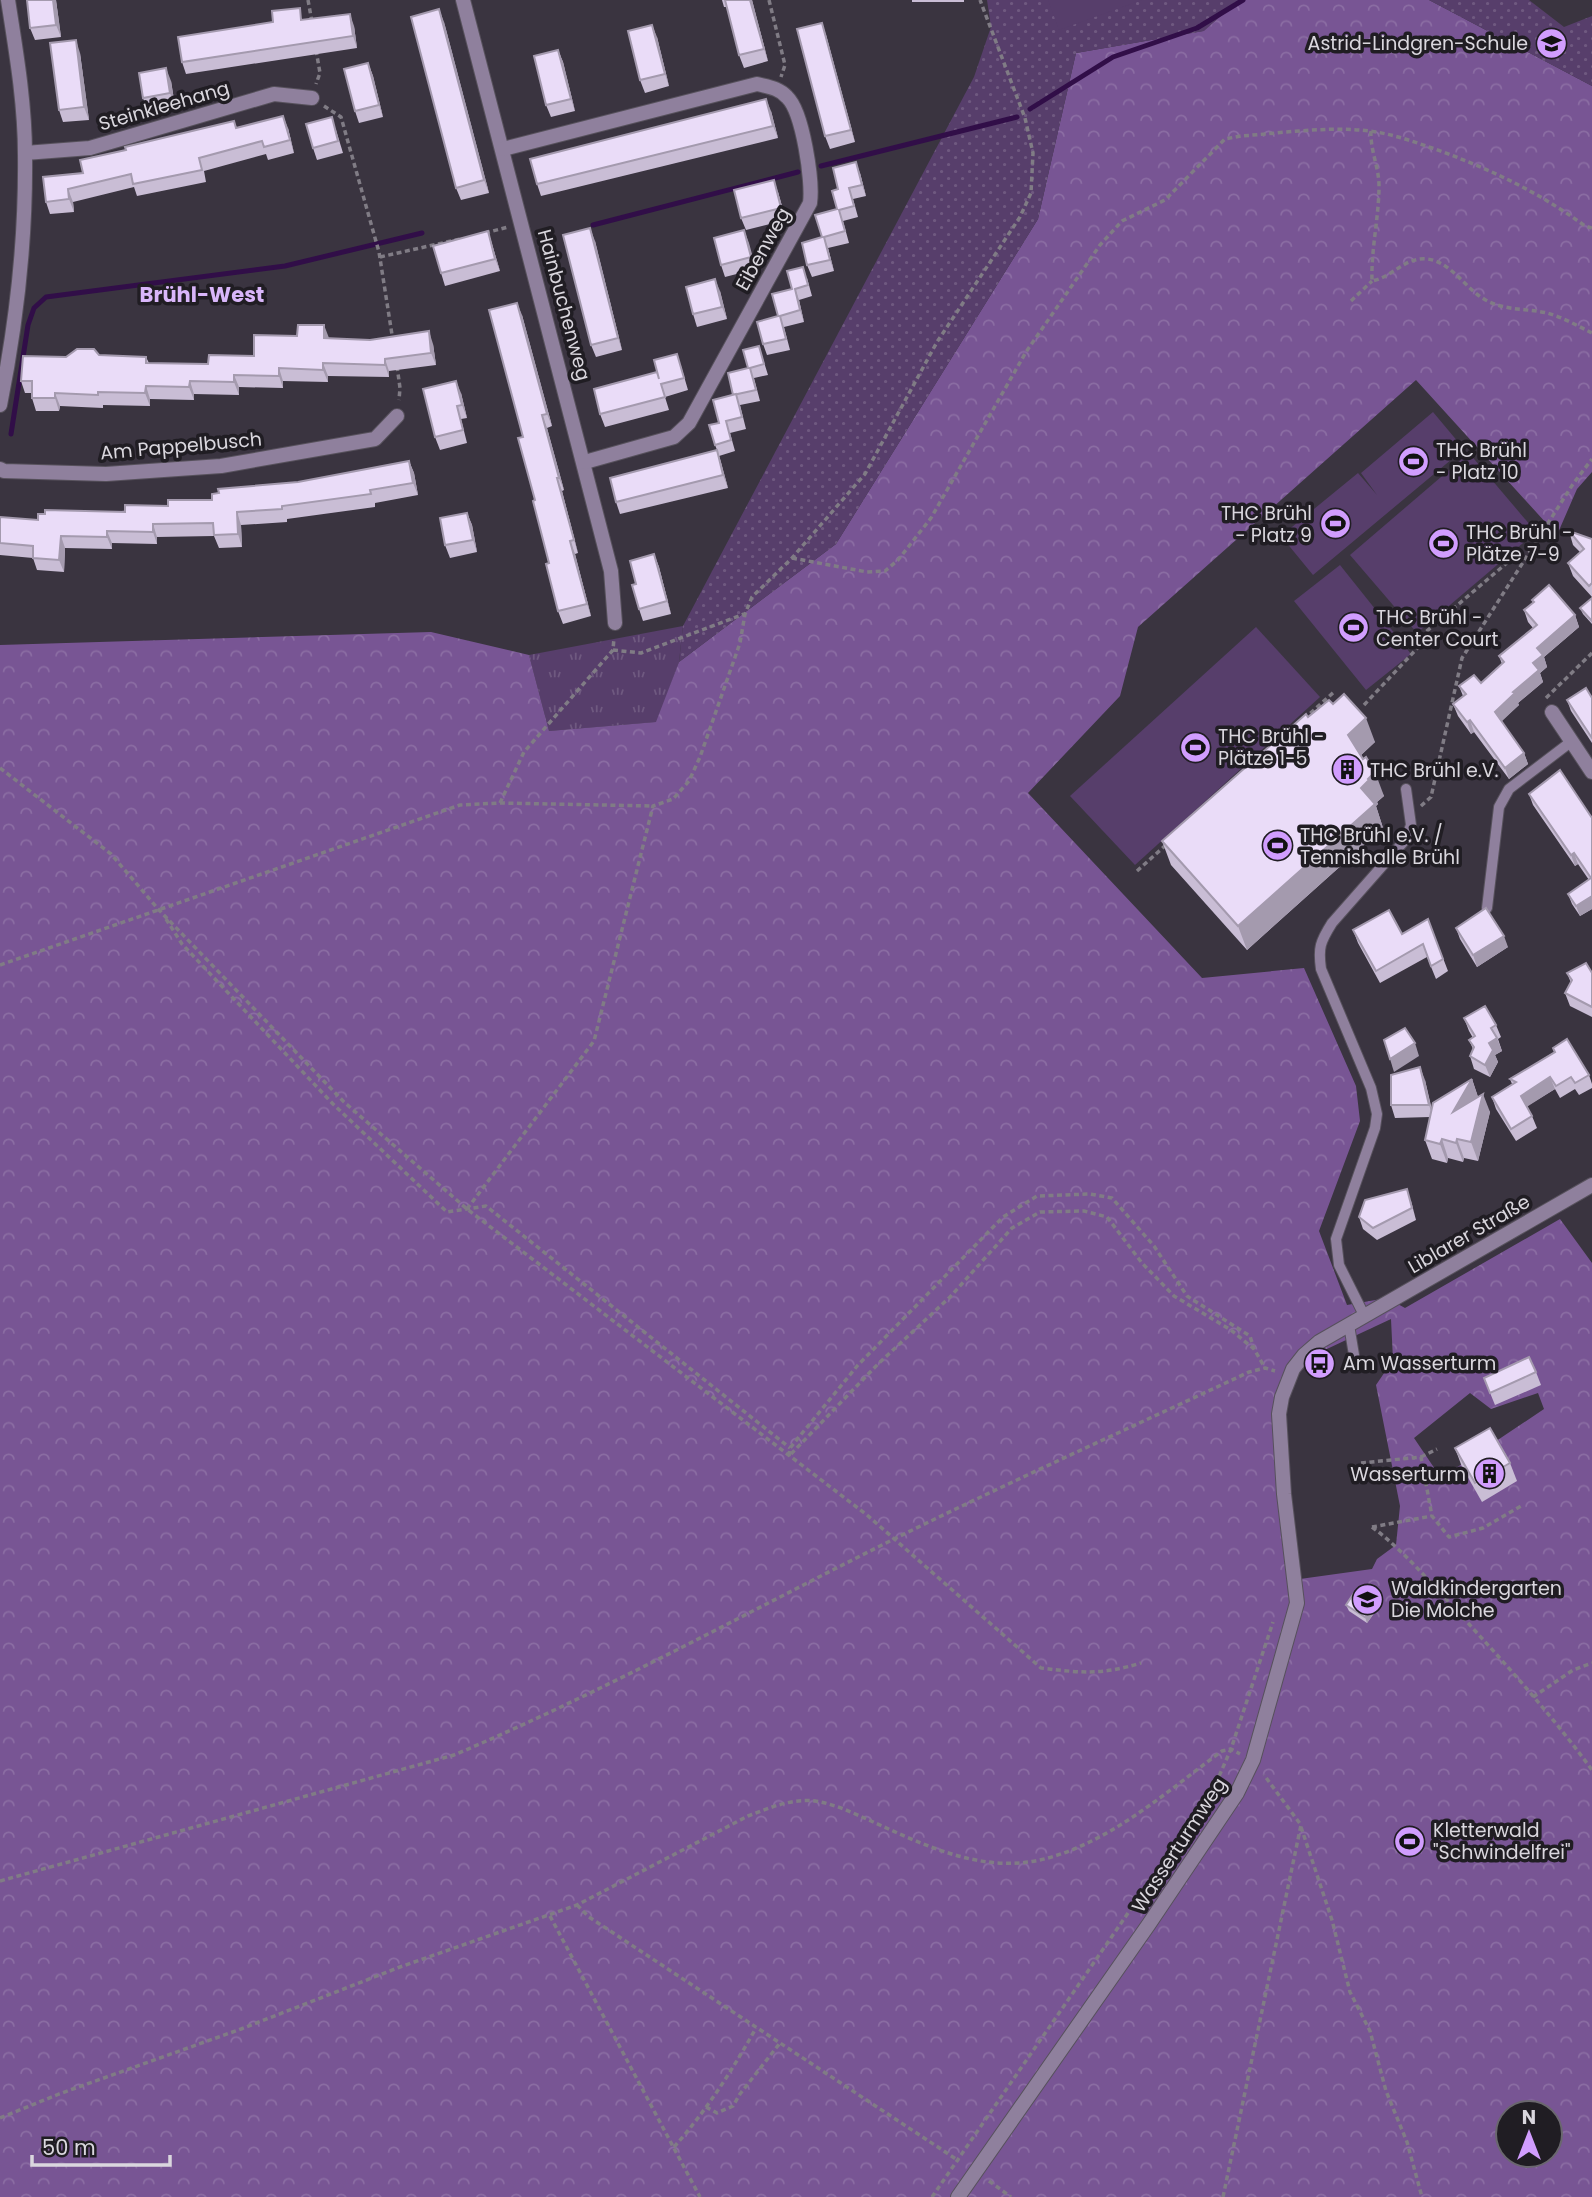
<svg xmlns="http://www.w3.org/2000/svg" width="1592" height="2197" viewBox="0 0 1592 2197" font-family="Poppins,sans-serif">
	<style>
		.grass { fill: url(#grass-tufts) }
		.forest { fill: url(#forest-crowns); fill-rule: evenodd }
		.park { fill: url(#park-dots) }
		.garden { fill: #573e6b }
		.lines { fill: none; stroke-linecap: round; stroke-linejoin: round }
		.stream { stroke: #310e48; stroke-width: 5 }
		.service-casing { stroke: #57515c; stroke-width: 12 }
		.minor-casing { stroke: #57515c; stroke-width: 16 }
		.path { stroke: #807c85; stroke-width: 3.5; stroke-dasharray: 5 3.5; stroke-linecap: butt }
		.service { stroke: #8f809d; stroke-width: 10 }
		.minor { stroke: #8f809d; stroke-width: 14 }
		.wall { fill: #c9bdd5 }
		.shaded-wall { fill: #a49aae }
		.building { fill: #eadcf8; stroke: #a49aae; stroke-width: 2 }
		.labels { text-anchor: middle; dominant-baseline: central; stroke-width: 7; stroke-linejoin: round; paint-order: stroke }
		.poi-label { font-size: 19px; fill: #dad7de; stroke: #201d23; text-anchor: start }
		.street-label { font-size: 19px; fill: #dad7de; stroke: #201d23 }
		.neighbourhood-label { font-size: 21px; font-weight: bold; fill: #d9b6fa; stroke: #201d23 }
	</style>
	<defs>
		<pattern id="grass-tufts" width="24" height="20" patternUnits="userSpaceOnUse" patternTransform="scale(1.75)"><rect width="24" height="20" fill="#573e6b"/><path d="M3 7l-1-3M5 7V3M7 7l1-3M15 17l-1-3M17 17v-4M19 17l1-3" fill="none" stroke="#6f5980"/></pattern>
		<pattern id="forest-crowns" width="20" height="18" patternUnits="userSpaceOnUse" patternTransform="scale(1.75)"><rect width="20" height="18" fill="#785594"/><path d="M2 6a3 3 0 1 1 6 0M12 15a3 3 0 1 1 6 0" fill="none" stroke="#8b6da3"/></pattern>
		<pattern id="park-dots" width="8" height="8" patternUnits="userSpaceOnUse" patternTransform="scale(1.75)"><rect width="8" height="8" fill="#573e6b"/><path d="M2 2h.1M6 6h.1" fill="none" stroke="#6f5980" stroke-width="1.8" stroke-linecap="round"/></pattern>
	</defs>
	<rect width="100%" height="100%" fill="#3a3440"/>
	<!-- grass -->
	<path class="grass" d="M 683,626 L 679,662 L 657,722 L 549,731 L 529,655 Z"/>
	<!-- forest -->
	<path class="forest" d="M 1239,0 L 1429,0 L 1592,86 L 1592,472 L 1577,489 L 1557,535 L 1416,380 L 1138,627 L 1120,696 L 1028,793 L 1202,978 L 1304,968 L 1356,1086 L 1360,1121 L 1319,1231 L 1347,1305 L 1387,1298 L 1405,1308 L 1560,1219 L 1592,1263 L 1592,2197 L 0,2197 L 0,645 L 431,632 L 529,655 L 549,731 L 656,722 L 679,662 L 836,544 L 1038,219 L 1076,53 L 1203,31 ZM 1391,1319 L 1393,1360 L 1376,1385 L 1400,1506 L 1396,1545 L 1377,1559 L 1372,1569 L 1300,1579 L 1288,1507 L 1284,1417 L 1295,1376 L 1314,1355 ZM 1470,1393 L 1491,1409 L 1538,1393 L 1544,1409 L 1441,1478 L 1414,1438 ZM 1508,2113 L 1550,2113 L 1550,2155 L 1508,2155 Z"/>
	<!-- park -->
	<g class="park">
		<path d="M 987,0 L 1239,0 L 1204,31 L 1076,53 L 1038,219 L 836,544 L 679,662 L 683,626 L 974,77 L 991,27 Z"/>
		<path d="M 1429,0 L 1529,0 L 1564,27 L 1592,16 L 1592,86 Z"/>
	</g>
	<!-- garden -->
	<g class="garden">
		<path d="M 1048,0 L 1142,0 L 1059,30 Z"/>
		<path d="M 1433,412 L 1464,449 L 1313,575 L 1281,536 L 1358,473 L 1377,495 L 1361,473 Z"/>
		<path d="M 1469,453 L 1536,532 L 1417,633 L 1350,555 Z"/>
		<path d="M 1340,565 L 1411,654 L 1366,690 L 1294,601 Z"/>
		<path d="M 1256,627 L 1320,697 L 1135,865 L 1070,796 Z"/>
	</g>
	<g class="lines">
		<!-- stream -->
		<g class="stream">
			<path d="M 1030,109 L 1113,57 L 1197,28 L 1243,0"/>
			<path d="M 821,166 L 1017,117"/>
			<path d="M 593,225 L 798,172"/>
			<path d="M 11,434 L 28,325 L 34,308 L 46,297 L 285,266 L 422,233"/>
		</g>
		<defs>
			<g id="service">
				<path d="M 1487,908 L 1499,807 L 1509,789 L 1572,741"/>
				<path d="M 1365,1317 L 1339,1265 L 1336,1239 L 1375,1128 L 1377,1114 L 1371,1088 L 1321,969 C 1318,948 1320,942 1332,923 L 1406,839 L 1411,825 L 1406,789"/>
				<path d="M 1349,1325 L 1355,1361"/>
			</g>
			<g id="minor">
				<path d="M 463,0 L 611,571 L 615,623"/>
				<path d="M 503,149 L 757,84 C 769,87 779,88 787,97 C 803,112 813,182 810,203 L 689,423 L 674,437 L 585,462"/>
				<path d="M 25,153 L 90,148 L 274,94 L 312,98"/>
				<path d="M 0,405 C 17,321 26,241 25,155 C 25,103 16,51 8,0"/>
				<path d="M 0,469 L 4,471 L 106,474 L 221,466 L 375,439 L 397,416"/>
				<path d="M 1552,712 L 1592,772"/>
				<path d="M 958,2197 L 1149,1924 L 1237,1793 L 1253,1760 L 1297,1603 L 1284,1494 L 1279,1414 L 1282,1397 L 1293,1369 L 1304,1355 L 1319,1342 L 1592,1185"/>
			</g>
		</defs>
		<!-- service casing -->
		<use href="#service" class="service-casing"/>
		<!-- minor casing -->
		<use href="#minor" class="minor-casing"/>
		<!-- path -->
		<g class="path">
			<path d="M 308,0 L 312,22"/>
			<path d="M 769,0 L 785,65 L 781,77"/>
			<path d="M 316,50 L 320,73 L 316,84"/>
			<path d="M 324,106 L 341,117 L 379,252 L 393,341"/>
			<path d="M 1371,131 C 1370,150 1379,167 1379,186 C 1379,217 1371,249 1372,281 C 1393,277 1404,257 1427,259 C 1450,261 1465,288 1484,299 C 1504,311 1525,308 1547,313 C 1562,317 1578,326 1592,333"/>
			<path d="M 485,233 L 508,227"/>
			<path d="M 380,257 L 460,239"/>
			<path d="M 1351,301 L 1372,281"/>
			<path d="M 397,366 L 400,388 L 399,400"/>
			<path d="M 792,558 L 867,572 L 885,571 L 898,560 L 931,518 L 1026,352 L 1100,245 L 1122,221 L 1165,200 L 1225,139 L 1241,136 C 1283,133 1328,126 1370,131 C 1392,134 1412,141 1432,148 C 1488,168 1537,191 1585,226 L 1592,228"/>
			<path d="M 613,650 L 641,653 L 744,614"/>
			<path d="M 1546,698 L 1592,653"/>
			<path d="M 1364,705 L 1425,640 L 1421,636 L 1508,562"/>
			<path d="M 1304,719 L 1335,691"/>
			<path d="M 0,768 L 111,854 L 159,910 L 344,1102 L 467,1209 L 867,1515 L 1041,1668 C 1081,1673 1102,1675 1141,1663"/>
			<path d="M 500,803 L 524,752 L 613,650 L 614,638"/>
			<path d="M 1421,806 L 1431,797 L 1462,658 L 1573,484 L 1592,459"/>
			<path d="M 1137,871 L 1167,844"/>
			<path d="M 166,919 L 182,944 L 333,1104 L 447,1212 L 486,1206 L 790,1448"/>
			<path d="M 0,965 L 460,805 L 500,803 L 653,806"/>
			<path d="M 467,1209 L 594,1041 L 653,806 L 673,799 L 689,781 L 700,757 L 740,643 L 745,614 L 752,597 L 792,558 L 865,474 L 937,342 L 1020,217 L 1031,193 L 1033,153 L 1025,118 L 980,0"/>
			<path d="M 791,1454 L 878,1364 L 950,1297 L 1012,1228 L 1040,1212 L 1084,1211 L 1107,1217 L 1142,1263 L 1174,1296 L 1231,1330 L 1254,1349 L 1265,1368"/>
			<path d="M 789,1456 L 790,1448 L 858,1365 L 1003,1217 L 1037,1196 L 1090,1194 L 1112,1198 L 1154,1246 L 1187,1296 L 1250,1336 L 1254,1349"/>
			<path d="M 1421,1457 L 1437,1449"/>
			<path d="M 1361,1463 L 1421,1457 L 1432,1516 L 1449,1537 L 1483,1528 L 1521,1506"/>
			<path d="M 1372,1527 C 1404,1551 1429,1581 1456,1610 C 1503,1661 1551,1714 1592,1770"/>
			<path d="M 1372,1527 L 1432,1516"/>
			<path d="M 1533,1697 L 1573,1670 L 1592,1663"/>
			<path d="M 1301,1827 L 1332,1920 L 1350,1992 L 1370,2031 L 1386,2091 L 1407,2142 L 1422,2197"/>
			<path d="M 0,1881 L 454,1755 C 603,1692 746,1613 890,1541 C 1009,1482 1130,1428 1249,1372 L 1265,1368 L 1275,1371"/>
			<path d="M 577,1905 L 589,1917 L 959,2161"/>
			<path d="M 550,1916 L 700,2197"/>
			<path d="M 706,2107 L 717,2113 L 733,2106 L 740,2094 L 780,2043"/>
			<path d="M 0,2118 L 59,2094 L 241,2029 L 400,1967 L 577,1905 L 748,1816 C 769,1808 792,1798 815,1801 C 835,1804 853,1813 871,1821 C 924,1845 980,1873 1040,1860 C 1109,1844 1166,1792 1222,1751 L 1231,1749 L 1240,1754"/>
			<path d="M 674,2147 C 706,2111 732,2071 756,2028"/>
			<path d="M 989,2181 L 1011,2197"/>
			<path d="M 932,2197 L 1213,1790 L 1231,1749 L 1273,1622"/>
			<path d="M 1223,2197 L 1301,1825 L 1264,1775"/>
		</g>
		<!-- service -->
		<use href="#service" class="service"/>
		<!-- minor -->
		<use href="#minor" class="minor"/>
	</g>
	<!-- wall -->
	<g class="wall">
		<path d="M 27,0 L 56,0 L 61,37 L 35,40 L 30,28 Z"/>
		<path d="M 722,0 L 752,0 L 768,61 L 744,68 L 739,55 L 727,7 L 724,7 Z"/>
		<rect x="912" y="0" width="52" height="2"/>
		<path d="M 304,19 L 354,26 L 357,48 L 186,74 L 182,62 Z"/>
		<path d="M 444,22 L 489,193 L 461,200 L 456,188 Z"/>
		<path d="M 826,35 L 855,142 L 830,149 L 825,136 Z"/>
		<path d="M 657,37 L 669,86 L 645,93 L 640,80 Z"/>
		<path d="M 558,50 L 563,62 L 575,111 L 551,117 L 546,105 Z"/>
		<path d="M 80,53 L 89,120 L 63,122 L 59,110 Z"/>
		<path d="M 368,63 L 373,76 L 383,117 L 359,123 L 355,111 Z"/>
		<path d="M 171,81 L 175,106 L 147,110 L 143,98 Z"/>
		<path d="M 771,111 L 778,138 L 541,196 L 537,184 Z"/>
		<path d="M 237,128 L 288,128 L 294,153 L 268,160 L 266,154 L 204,171 L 206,182 L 137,196 L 134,187 L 73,202 L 74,212 L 50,214 L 46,202 L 83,173 Z"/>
		<path d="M 336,130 L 343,153 L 317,160 L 313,148 Z"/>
		<path d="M 860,173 L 866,196 L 853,199 L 858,217 L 843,221 L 849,243 L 828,248 L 834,271 L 812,277 L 807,265 L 837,209 L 838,189 Z"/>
		<path d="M 778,192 L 786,220 L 746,230 L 741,218 Z"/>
		<path d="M 744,230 L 756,269 L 725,277 L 721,265 Z"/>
		<path d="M 488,231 L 500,271 L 445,286 L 441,273 Z"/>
		<path d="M 595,241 L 622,350 L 596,357 L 591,345 Z"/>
		<path d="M 807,278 L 812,296 L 799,300 L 804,322 L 784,327 L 790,350 L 767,355 L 763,344 L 792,289 Z"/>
		<path d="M 720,291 L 727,319 L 697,327 L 693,314 Z"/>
		<path d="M 522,315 L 552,426 L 547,428 L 564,490 L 562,491 L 578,553 L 575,554 L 591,616 L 563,624 L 558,611 L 523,437 Z"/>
		<path d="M 329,339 L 433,344 L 436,365 L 389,371 L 389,377 L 328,376 L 328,382 L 283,381 L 283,388 L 239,387 L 239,395 L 194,394 L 194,400 L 150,399 L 150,406 L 103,405 L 103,408 L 60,406 L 59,411 L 36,411 L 32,398 L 32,393 L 25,393 L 21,381 L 66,357 L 99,355 L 146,357 L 149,363 L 208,364 L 254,356 Z"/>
		<path d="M 759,346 L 768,375 L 754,378 L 760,401 L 740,405 L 746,429 L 730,433 L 735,451 L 719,456 L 728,488 L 620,514 L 616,502 L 717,450 L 715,445 L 719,423 Z"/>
		<path d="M 681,366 L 688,390 L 665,397 L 669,410 L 605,427 L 600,414 Z"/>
		<path d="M 461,393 L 467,418 L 461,419 L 467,443 L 440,450 L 435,437 Z"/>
		<path d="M 409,461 L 414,473 L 418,495 L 375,503 L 375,507 L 287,519 L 287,522 L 241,525 L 242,547 L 219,548 L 214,536 L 157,537 L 157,544 L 112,543 L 112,549 L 65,548 L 64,572 L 37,570 L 33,558 L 0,555 L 0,517 L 38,520 L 168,506 L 212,500 L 219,493 L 298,482 Z"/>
		<path d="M 467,513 L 472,525 L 477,552 L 450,558 L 445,545 Z"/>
		<path d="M 1569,531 L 1592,539 L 1592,597 L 1573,576 L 1568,563 L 1580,552 L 1573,545 Z"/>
		<path d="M 654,554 L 659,567 L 671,614 L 643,621 L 639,609 Z"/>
		<path d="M 1592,598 L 1592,624 L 1583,614 L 1580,608 Z"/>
		<path d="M 1532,600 L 1575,615 L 1579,627 L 1544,657 L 1547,667 L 1540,673 L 1543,682 L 1518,703 L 1519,705 L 1501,721 L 1524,753 L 1528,764 L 1509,779 L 1474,732 L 1471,734 L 1458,716 L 1453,704 L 1463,696 L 1459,686 L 1481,683 L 1502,664 L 1499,656 L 1533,628 L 1528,622 L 1524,610 L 1533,603 Z"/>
		<path d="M 1592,698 L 1592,743 L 1571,711 L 1567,700 Z"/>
		<path d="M 1333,704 L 1375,742 L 1361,755 L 1384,796 L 1377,802 L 1378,804 L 1376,806 L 1383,828 L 1247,950 L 1171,865 L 1162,841 L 1308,717 Z"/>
		<path d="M 1529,794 L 1592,818 L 1592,909 L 1580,916 L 1572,904 L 1568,894 L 1589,880 L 1578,864 L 1575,866 L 1533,805 Z"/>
		<path d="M 1428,919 L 1448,971 L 1436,979 L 1427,957 L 1380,983 L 1358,943 L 1353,930 L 1402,934 Z"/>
		<path d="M 1456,928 L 1508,947 L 1477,967 L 1460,939 Z"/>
		<path d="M 1567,973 L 1592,973 L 1592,1017 L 1570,1006 L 1565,993 L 1571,983 Z"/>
		<path d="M 1464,1018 L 1496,1025 L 1501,1037 L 1498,1039 L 1502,1051 L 1495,1055 L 1498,1062 L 1490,1077 L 1474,1069 L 1470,1056 L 1473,1049 L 1469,1040 L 1473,1038 L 1469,1031 Z"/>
		<path d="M 1553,1048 L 1589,1075 L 1592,1084 L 1592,1088 L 1579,1095 L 1575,1089 L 1560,1098 L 1555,1089 L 1527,1106 L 1532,1116 L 1537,1128 L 1516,1141 L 1496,1109 L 1492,1097 L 1512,1084 L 1510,1079 L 1554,1052 Z"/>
		<path d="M 1472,1079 L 1478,1097 L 1490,1112 L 1478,1161 L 1464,1158 L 1463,1162 L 1448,1158 L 1447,1163 L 1432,1159 L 1425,1140 L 1430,1117 L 1395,1118 L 1391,1105 L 1425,1080 L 1432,1110 Z"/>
		<path d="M 1411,1201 L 1416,1220 L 1377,1240 L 1363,1229 L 1359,1217 Z"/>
		<path d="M 1536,1372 L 1541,1385 L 1495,1405 L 1484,1378 Z"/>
		<path d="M 1455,1448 L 1510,1463 L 1517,1481 L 1482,1502 L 1462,1467 Z"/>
		<path d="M 1346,1605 L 1375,1612 L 1367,1623 L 1349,1611 Z"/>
	</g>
	<!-- shaded-wall -->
	<g class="shaded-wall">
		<path d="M 53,0 L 56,0 L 61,37 L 56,25 Z"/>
		<path d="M 750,0 L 752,0 L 768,61 L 764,49 Z"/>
		<path d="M 439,9 L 444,22 L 489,193 L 484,180 Z"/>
		<path d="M 350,14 L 354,26 L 357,48 L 353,36 Z"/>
		<path d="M 822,23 L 826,35 L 855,142 L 851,130 Z"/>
		<path d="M 652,25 L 657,37 L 669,86 L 665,74 Z"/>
		<path d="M 76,40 L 80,53 L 89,120 L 84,107 Z"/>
		<path d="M 558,50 L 563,62 L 575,111 L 571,99 Z"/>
		<path d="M 368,63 L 373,76 L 383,117 L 379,105 Z"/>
		<path d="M 166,68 L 171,81 L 175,106 L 170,93 Z"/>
		<path d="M 766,99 L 771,111 L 778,138 L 773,126 Z"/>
		<path d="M 283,116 L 288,128 L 294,153 L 290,140 Z"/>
		<path d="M 856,162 L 860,173 L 866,196 L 862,185 Z"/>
		<path d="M 774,180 L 778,192 L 786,220 L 781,208 Z"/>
		<path d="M 68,189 L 73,202 L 74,212 L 69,199 Z"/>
		<path d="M 590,228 L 595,241 L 622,350 L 618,338 Z"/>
		<path d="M 744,230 L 749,243 L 756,269 L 751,257 Z"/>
		<path d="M 488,231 L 492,244 L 500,271 L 495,259 Z"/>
		<path d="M 824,237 L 828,248 L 834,271 L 830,260 Z"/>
		<path d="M 715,279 L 720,291 L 727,319 L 722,307 Z"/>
		<path d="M 795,289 L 799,300 L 804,322 L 800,310 Z"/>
		<path d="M 517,303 L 522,315 L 552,426 L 547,414 Z"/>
		<path d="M 324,325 L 329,338 L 328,351 L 324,338 Z"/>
		<path d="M 429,331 L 433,344 L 436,365 L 431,353 Z"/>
		<path d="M 385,359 L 389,371 L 389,377 L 385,365 Z"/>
		<path d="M 323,363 L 328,376 L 328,382 L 323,370 Z"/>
		<path d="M 279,368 L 283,381 L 283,388 L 279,376 Z"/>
		<path d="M 234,375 L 239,387 L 239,395 L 234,382 Z"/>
		<path d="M 190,381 L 194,394 L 194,400 L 189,387 Z"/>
		<path d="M 456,381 L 461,393 L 467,418 L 462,405 Z"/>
		<path d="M 146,386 L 150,399 L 150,406 L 145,393 Z"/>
		<path d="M 55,393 L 60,406 L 59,411 L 55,398 Z"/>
		<path d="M 542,415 L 547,428 L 564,490 L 559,478 Z"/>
		<path d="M 717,450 L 721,462 L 728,488 L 723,475 Z"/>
		<path d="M 409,461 L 414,473 L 418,495 L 413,483 Z"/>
		<path d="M 557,478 L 562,491 L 578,553 L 574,540 Z"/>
		<path d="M 237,512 L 241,525 L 242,547 L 238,534 Z"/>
		<path d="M 467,513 L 472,525 L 477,552 L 473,540 Z"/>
		<path d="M 153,524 L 157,537 L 157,544 L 153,532 Z"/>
		<path d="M 107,531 L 112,543 L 112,549 L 107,537 Z"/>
		<path d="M 61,536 L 65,548 L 64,572 L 59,560 Z"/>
		<path d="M 570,541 L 575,554 L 591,616 L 587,604 Z"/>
		<path d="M 654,554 L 659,567 L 671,614 L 667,601 Z"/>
		<path d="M 1575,615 L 1579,627 L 1544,657 L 1547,667 L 1540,673 L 1543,682 L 1518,703 L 1519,705 L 1499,724 L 1495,712 L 1513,692 L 1533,663 L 1537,648 Z"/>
		<path d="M 1366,718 L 1375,742 L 1357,759 L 1348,735 Z"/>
		<path d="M 1470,720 L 1474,732 L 1471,734 L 1467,722 Z"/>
		<path d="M 1524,753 L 1528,764 L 1509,779 L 1505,768 Z"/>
		<path d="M 1375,772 L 1384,796 L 1377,802 L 1378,804 L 1376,806 L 1383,828 L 1247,950 L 1238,926 L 1368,779 Z"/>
		<path d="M 1574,853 L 1578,864 L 1575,866 L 1571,855 Z"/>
		<path d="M 1592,896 L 1592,909 L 1580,916 L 1576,906 Z"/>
		<path d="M 1504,936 L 1508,947 L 1477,967 L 1473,955 Z"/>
		<path d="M 1497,1038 L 1502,1051 L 1495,1055 L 1498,1062 L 1490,1077 L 1485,1065 L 1489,1043 Z"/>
		<path d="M 1415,1043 L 1419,1056 L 1394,1072 L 1390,1059 Z"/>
		<path d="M 1420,1067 L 1425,1080 L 1433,1117 L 1429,1105 Z"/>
		<path d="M 1550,1077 L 1555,1089 L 1525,1108 L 1521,1096 Z"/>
		<path d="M 1472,1079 L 1478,1097 L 1453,1112 Z"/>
		<path d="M 1483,1094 L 1490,1112 L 1478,1161 L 1471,1142 Z"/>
		<path d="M 1442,1139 L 1448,1158 L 1447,1163 L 1440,1144 Z"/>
		<path d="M 1457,1139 L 1464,1158 L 1463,1162 L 1456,1143 Z"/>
		<path d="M 1372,1605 L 1375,1612 L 1367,1623 L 1365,1617 Z"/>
	</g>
	<!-- building -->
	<g class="building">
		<path d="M 27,0 L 53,0 L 56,25 L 30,28 Z"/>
		<path d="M 725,0 L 750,0 L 764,49 L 739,55 Z"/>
		<path d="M 300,8 L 301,20 L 350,14 L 353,36 L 182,62 L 178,37 L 273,22 L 272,11 Z"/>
		<path d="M 439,9 L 484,180 L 456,188 L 411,17 Z"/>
		<path d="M 822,23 L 851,130 L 825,136 L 797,29 Z"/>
		<path d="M 652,25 L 665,74 L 640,80 L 628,31 Z"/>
		<path d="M 76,40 L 84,107 L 59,110 L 50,43 Z"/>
		<path d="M 558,50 L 571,99 L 546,105 L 534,56 Z"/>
		<path d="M 368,63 L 379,105 L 355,111 L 344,69 Z"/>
		<path d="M 166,68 L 170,93 L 143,98 L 139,73 Z"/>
		<path d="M 766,99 L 773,126 L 537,184 L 530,159 Z"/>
		<path d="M 283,116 L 290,140 L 264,147 L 262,141 L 199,158 L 202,170 L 133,184 L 131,174 L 68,189 L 69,199 L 46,202 L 43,177 L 83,173 L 80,160 L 126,150 L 125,147 L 234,121 L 236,128 Z"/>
		<path d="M 332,117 L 338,141 L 313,148 L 306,124 Z"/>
		<path d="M 856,162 L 862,185 L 849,188 L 854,206 L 839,210 L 845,231 L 824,237 L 830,260 L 807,265 L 802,243 L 822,237 L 815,215 L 837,209 L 832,191 L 838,189 L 833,168 Z"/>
		<path d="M 774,180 L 781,208 L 741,218 L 734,190 Z"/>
		<path d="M 590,228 L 618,338 L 591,345 L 563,235 Z"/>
		<path d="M 744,230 L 751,257 L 721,265 L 714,238 Z"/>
		<path d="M 488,231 L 495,259 L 441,273 L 433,246 Z"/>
		<path d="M 803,267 L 808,285 L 795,289 L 800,310 L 780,316 L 786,339 L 763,344 L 757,322 L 778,316 L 772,294 L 792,289 L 787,271 Z"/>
		<path d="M 715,279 L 722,307 L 693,314 L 686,287 Z"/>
		<path d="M 517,303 L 547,414 L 542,415 L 559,478 L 557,478 L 574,540 L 570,541 L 587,604 L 558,611 L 546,564 L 549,563 L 533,501 L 535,500 L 518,438 L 523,437 L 489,310 Z"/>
		<path d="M 298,325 L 324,325 L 324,338 L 370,340 L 429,331 L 431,353 L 385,359 L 385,365 L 323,363 L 323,370 L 279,368 L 279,376 L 234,375 L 234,382 L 190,381 L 189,387 L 146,386 L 145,393 L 98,392 L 98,395 L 55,393 L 55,398 L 32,398 L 32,381 L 21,381 L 23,356 L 66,357 L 77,349 L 94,349 L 99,355 L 146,357 L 146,363 L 208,364 L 209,355 L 254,356 L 254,335 L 297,336 Z"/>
		<path d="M 759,346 L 764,364 L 750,368 L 756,390 L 733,395 L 728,373 L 748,368 L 743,350 Z"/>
		<path d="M 677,354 L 684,378 L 661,384 L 665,397 L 600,414 L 594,389 L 657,372 L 659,379 L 654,360 Z"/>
		<path d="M 456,381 L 462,405 L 457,406 L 463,430 L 435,437 L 423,389 Z"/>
		<path d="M 736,394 L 742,417 L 726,421 L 731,440 L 715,445 L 709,425 L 719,423 L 713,400 Z"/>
		<path d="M 717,450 L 723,475 L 616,502 L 610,478 Z"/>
		<path d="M 409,461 L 413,483 L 370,490 L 371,494 L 282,506 L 282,509 L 237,512 L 238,534 L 214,535 L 213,523 L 153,524 L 153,532 L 107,531 L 107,537 L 61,536 L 59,560 L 33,558 L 33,546 L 0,543 L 0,517 L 38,520 L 38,514 L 45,514 L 45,510 L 125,512 L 125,505 L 168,506 L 168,500 L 212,500 L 212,494 L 219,493 L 218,489 L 298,482 Z"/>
		<path d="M 467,513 L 473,540 L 445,545 L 440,518 Z"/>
		<path d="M 1569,531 L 1592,539 L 1592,583 L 1589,586 L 1568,563 L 1584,549 Z"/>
		<path d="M 654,554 L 667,601 L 639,609 L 632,585 L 636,584 L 630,561 Z"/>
		<path d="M 1549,585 L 1575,615 L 1537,648 L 1543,655 L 1533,663 L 1539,670 L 1513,692 L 1515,693 L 1495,712 L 1524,753 L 1505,768 L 1470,720 L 1467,722 L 1453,704 L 1466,694 L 1459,686 L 1474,675 L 1481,683 L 1504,662 L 1499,656 L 1537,625 L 1524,610 L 1534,602 L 1532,600 Z"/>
		<path d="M 1592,598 L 1592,621 L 1580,608 Z"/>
		<path d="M 1586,688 L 1592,698 L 1592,738 L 1567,700 Z"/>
		<path d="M 1344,694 L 1366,718 L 1348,735 L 1363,759 L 1366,757 L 1375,772 L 1368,779 L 1369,780 L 1361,788 L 1375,804 L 1238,926 L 1162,841 L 1306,714 L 1308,717 L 1329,700 L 1333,704 Z"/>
		<path d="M 1560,770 L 1592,818 L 1592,896 L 1576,906 L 1568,894 L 1591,878 L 1574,853 L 1571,855 L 1529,794 Z"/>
		<path d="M 1486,908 L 1504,936 L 1473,955 L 1456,928 Z"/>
		<path d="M 1389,910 L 1402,934 L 1428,919 L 1443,959 L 1431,966 L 1423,944 L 1376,971 L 1353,930 Z"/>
		<path d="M 1586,963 L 1592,973 L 1592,1007 L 1565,993 L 1572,980 L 1567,973 Z"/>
		<path d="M 1485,1006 L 1496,1025 L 1491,1028 L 1497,1038 L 1489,1043 L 1493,1050 L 1485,1065 L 1470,1056 L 1474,1047 L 1469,1040 L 1475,1036 L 1464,1018 Z"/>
		<path d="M 1405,1028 L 1415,1043 L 1390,1059 L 1384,1040 Z"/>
		<path d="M 1567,1039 L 1589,1075 L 1575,1083 L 1571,1077 L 1556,1086 L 1550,1077 L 1521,1096 L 1532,1116 L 1511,1129 L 1492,1097 L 1516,1082 L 1510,1079 L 1555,1052 L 1553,1048 Z"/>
		<path d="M 1420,1067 L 1429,1105 L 1391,1105 L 1391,1075 Z"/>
		<path d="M 1472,1079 L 1453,1112 L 1483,1094 L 1471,1142 L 1457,1139 L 1456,1143 L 1442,1139 L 1440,1144 L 1425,1140 L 1433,1103 Z"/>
		<path d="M 1407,1189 L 1412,1208 L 1373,1228 L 1359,1217 L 1365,1200 Z"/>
		<path d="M 1529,1357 L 1536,1372 L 1490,1393 L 1484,1378 Z"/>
		<path d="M 1490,1428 L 1510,1463 L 1475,1483 L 1455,1448 Z"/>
		<path d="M 1354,1593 L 1372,1605 L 1365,1617 L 1346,1605 Z"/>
	</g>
	<!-- icons -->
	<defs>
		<symbol id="school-disc" viewBox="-11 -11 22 22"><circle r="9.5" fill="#d19dfe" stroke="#201d23"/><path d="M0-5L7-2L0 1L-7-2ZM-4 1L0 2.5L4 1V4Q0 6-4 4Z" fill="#111"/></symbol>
		<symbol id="stadium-disc" viewBox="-11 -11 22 22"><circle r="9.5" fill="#d19dfe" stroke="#201d23"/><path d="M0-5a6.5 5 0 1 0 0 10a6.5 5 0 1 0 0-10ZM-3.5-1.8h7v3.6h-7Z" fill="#111"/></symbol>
		<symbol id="building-disc" viewBox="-11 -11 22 22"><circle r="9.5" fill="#d19dfe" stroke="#201d23"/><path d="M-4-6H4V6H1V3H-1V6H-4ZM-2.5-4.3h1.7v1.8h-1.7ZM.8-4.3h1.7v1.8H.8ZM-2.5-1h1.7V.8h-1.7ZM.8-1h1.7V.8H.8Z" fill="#111"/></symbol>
		<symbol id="bus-disc" viewBox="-11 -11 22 22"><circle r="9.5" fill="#d19dfe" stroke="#201d23"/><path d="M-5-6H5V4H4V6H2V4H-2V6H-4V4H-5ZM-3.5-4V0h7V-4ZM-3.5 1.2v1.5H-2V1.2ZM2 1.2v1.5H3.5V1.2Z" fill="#111"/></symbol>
	</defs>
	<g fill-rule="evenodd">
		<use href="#school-disc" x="1534" y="26" width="35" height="35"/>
		<use href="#stadium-disc" x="1396" y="444" width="35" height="35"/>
		<use href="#stadium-disc" x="1318" y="506" width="35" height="35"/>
		<use href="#stadium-disc" x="1426" y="526" width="35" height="35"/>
		<use href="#stadium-disc" x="1336" y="610" width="35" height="35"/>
		<use href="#stadium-disc" x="1178" y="730" width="35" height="35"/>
		<use href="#building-disc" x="1330" y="752" width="35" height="35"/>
		<use href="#stadium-disc" x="1260" y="828" width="35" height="35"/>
		<use href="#bus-disc" x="1302" y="1346" width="35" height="35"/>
		<use href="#building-disc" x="1472" y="1456" width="35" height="35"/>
		<use href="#school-disc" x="1350" y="1582" width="35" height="35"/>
		<use href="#stadium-disc" x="1392" y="1824" width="35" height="35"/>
	</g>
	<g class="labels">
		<!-- poi labels -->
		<g class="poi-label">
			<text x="1528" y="43" text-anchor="end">Astrid-Lindgren-Schule</text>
			<text x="1436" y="450">THC Brühl<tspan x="1436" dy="22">- Platz 10</tspan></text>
			<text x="1312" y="513" text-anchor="end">THC Brühl<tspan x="1312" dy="22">- Platz 9</tspan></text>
			<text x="1466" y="532">THC Brühl -<tspan x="1466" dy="22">Plätze 7-9</tspan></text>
			<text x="1376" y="617">THC Brühl -<tspan x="1376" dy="22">Center Court</tspan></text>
			<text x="1218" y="736">THC Brühl -<tspan x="1218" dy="22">Plätze 1-5</tspan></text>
			<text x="1370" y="770">THC Brühl e.V.</text>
			<text x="1300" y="835">THC Brühl e.V. /<tspan x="1300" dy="22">Tennishalle Brühl</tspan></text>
			<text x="1343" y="1363">Am Wasserturm</text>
			<text x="1466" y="1474" text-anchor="end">Wasserturm</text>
			<text x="1391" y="1588">Waldkindergarten<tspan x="1391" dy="22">Die Molche</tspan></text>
			<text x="1433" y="1830">Kletterwald<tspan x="1433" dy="22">"Schwindelfrei"</tspan></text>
		</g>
		<!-- street labels -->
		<g class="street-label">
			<text transform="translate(164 106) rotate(-16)">Steinkleehang</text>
			<text transform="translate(763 249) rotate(-61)">Eibenweg</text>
			<text transform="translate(564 305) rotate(75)">Hainbuchenweg</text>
			<text transform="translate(181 446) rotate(-5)">Am Pappelbusch</text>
			<text transform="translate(1469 1234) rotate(-30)">Liblarer Straße</text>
			<text transform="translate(1179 1845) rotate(-57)">Wasserturmweg</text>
		</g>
		<!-- neighbourhood labels -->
		<g class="neighbourhood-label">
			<text x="202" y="294">Brühl-West</text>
		</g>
	</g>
	<!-- north arrow -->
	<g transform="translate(1529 2134)"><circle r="33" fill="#201d23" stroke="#6a676e" stroke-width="2"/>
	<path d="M0-5L12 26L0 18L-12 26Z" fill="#d19dfe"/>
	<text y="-10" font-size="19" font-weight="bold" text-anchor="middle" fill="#dad7de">N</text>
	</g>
	<!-- scale -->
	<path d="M32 2155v10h138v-10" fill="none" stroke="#dad7de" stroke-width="3.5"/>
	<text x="42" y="2155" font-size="21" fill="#dad7de" stroke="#201d23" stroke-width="5" paint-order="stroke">50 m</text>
</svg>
